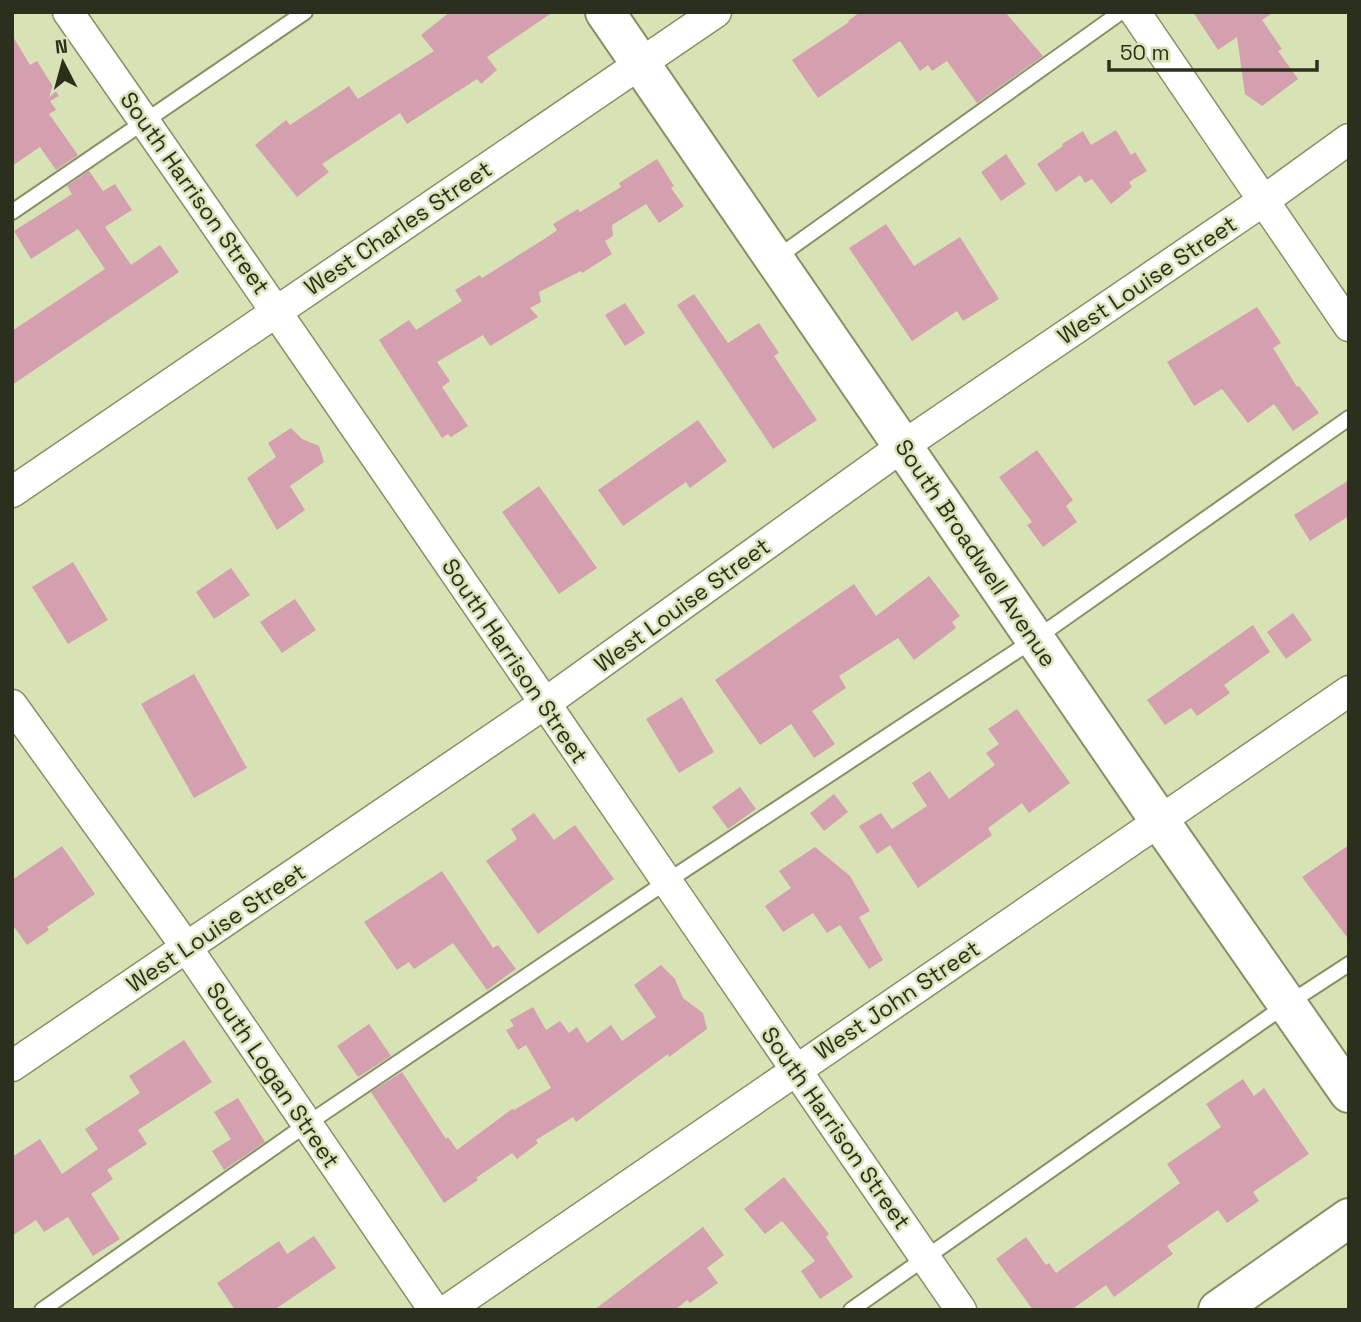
<svg xmlns="http://www.w3.org/2000/svg" width="1361" height="1322" viewBox="0 0 1361 1322" font-family="'Space Grotesk',sans-serif">
	<style>
		.building { fill: #d4a0af }
		.lines { fill: none; stroke-linecap: round; stroke-linejoin: round }
		.service-casing { stroke: #869165; stroke-width: 18 }
		.minor-casing { stroke: #869165; stroke-width: 33 }
		.secondary-casing { stroke: #869165; stroke-width: 42 }
		.service { stroke: #fff; stroke-width: 14 }
		.minor { stroke: #fff; stroke-width: 30 }
		.secondary { stroke: #fff; stroke-width: 38 }
		.labels { text-anchor: middle; dominant-baseline: central; stroke-width: 5; stroke-linejoin: round; paint-order: stroke }
		.street-label { font-size: 23px; fill: #2b2f1d; stroke: #d7e3b4 }
	</style>
	<rect width="100%" height="100%" fill="#d7e3b4"/>
	<!-- building -->
	<g class="building">
		<path d="M 450,12 L 553,12 L 487,57 L 497,70 L 481,84 L 477,79 L 407,124 L 400,113 L 322,164 L 329,172 L 297,197 L 255,145 L 286,120 L 290,125 L 349,86 L 358,99 L 434,51 L 421,35 Z"/>
		<path d="M 860,12 L 1005,12 L 1043,56 L 977,103 L 947,61 L 932,71 L 928,65 L 920,71 L 900,41 L 818,98 L 792,60 L 849,22 L 848,21 Z"/>
		<path d="M 1193,12 L 1274,12 L 1262,20 L 1282,49 L 1278,51 L 1298,79 L 1262,106 L 1245,94 L 1237,37 L 1218,50 Z"/>
		<path d="M 12,35 L 30,65 L 37,61 L 59,96 L 50,101 L 56,110 L 49,114 L 78,155 L 56,170 L 40,147 L 12,166 Z"/>
		<path d="M 1116,130 L 1131,155 L 1135,152 L 1147,171 L 1129,182 L 1132,187 L 1111,204 L 1092,179 L 1085,183 L 1080,175 L 1056,192 L 1037,164 L 1063,146 L 1062,144 L 1083,131 L 1091,145 Z"/>
		<path d="M 1006,154 L 1026,184 L 1001,201 L 981,172 Z"/>
		<path d="M 657,159 L 674,186 L 671,188 L 684,206 L 659,223 L 646,204 L 612,225 L 613,236 L 605,241 L 612,254 L 582,273 L 581,271 L 539,292 L 541,302 L 530,308 L 538,317 L 490,346 L 483,335 L 437,362 L 450,381 L 442,387 L 468,426 L 451,437 L 448,434 L 442,438 L 379,340 L 409,320 L 416,330 L 462,301 L 455,290 L 480,275 L 482,278 L 549,236 L 557,230 L 553,224 L 578,209 L 580,212 L 621,187 L 619,183 Z"/>
		<path d="M 89,171 L 103,191 L 115,184 L 132,210 L 105,227 L 131,265 L 160,245 L 179,272 L 12,385 L 12,331 L 105,269 L 78,229 L 31,259 L 14,231 L 72,194 L 67,186 Z"/>
		<path d="M 886,224 L 914,266 L 960,237 L 999,299 L 963,321 L 957,311 L 912,341 L 849,248 Z"/>
		<path d="M 694,294 L 728,343 L 759,323 L 779,353 L 774,356 L 817,420 L 773,449 L 677,305 Z"/>
		<path d="M 625,303 L 645,333 L 625,346 L 605,315 Z"/>
		<path d="M 1257,307 L 1281,343 L 1273,348 L 1297,387 L 1299,386 L 1319,413 L 1293,431 L 1274,404 L 1248,423 L 1222,389 L 1194,406 L 1167,362 Z"/>
		<path d="M 698,420 L 727,461 L 690,488 L 686,482 L 623,526 L 598,490 Z"/>
		<path d="M 291,428 L 302,439 L 319,446 L 324,462 L 290,486 L 305,510 L 277,530 L 247,478 L 276,457 L 268,443 Z"/>
		<path d="M 1037,450 L 1073,500 L 1066,506 L 1077,522 L 1043,547 L 1027,525 L 1032,522 L 999,477 Z"/>
		<path d="M 1349,480 L 1349,516 L 1310,541 L 1294,515 Z"/>
		<path d="M 539,486 L 597,568 L 559,594 L 502,512 Z"/>
		<path d="M 73,562 L 108,620 L 68,644 L 32,587 Z"/>
		<path d="M 231,568 L 250,595 L 214,619 L 196,592 Z"/>
		<path d="M 929,576 L 960,616 L 952,622 L 956,628 L 914,660 L 898,638 L 839,676 L 846,688 L 812,711 L 835,744 L 814,758 L 791,724 L 760,745 L 715,680 L 854,584 L 876,616 Z"/>
		<path d="M 295,599 L 316,630 L 282,653 L 260,622 Z"/>
		<path d="M 1293,613 L 1312,640 L 1286,659 L 1267,632 Z"/>
		<path d="M 1253,625 L 1270,652 L 1224,685 L 1230,693 L 1197,716 L 1191,708 L 1165,725 L 1147,700 Z"/>
		<path d="M 194,674 L 247,768 L 194,798 L 141,704 Z"/>
		<path d="M 682,697 L 714,752 L 679,773 L 646,719 Z"/>
		<path d="M 1017,709 L 1070,783 L 1029,813 L 1022,803 L 988,828 L 992,835 L 918,888 L 890,845 L 877,854 L 859,826 L 881,813 L 892,829 L 927,806 L 912,783 L 930,771 L 949,799 L 995,765 L 986,753 L 999,744 L 988,729 Z"/>
		<path d="M 740,787 L 756,809 L 728,829 L 712,807 Z"/>
		<path d="M 834,794 L 848,812 L 824,831 L 810,813 Z"/>
		<path d="M 534,813 L 554,840 L 575,825 L 614,879 L 538,934 L 486,861 L 517,839 L 511,829 Z"/>
		<path d="M 1349,845 L 1349,940 L 1302,877 Z"/>
		<path d="M 62,846 L 95,894 L 47,927 L 49,930 L 27,945 L 12,924 L 12,880 Z"/>
		<path d="M 815,847 L 850,876 L 870,911 L 859,917 L 883,960 L 869,969 L 840,925 L 827,933 L 813,913 L 783,932 L 765,906 L 791,888 L 779,871 Z"/>
		<path d="M 442,871 L 493,948 L 498,945 L 516,969 L 487,990 L 453,943 L 414,969 L 409,962 L 397,970 L 364,922 Z"/>
		<path d="M 661,965 L 675,979 L 683,998 L 703,1013 L 707,1029 L 669,1057 L 668,1054 L 576,1122 L 573,1117 L 536,1140 L 538,1143 L 517,1159 L 512,1153 L 476,1178 L 478,1180 L 444,1203 L 371,1092 L 402,1072 L 446,1139 L 448,1137 L 457,1150 L 512,1109 L 514,1110 L 551,1088 L 526,1045 L 518,1050 L 506,1030 L 514,1026 L 510,1020 L 533,1007 L 546,1030 L 560,1021 L 569,1033 L 577,1027 L 587,1043 L 611,1025 L 622,1041 L 656,1017 L 634,985 Z"/>
		<path d="M 369,1024 L 391,1056 L 358,1077 L 337,1046 Z"/>
		<path d="M 184,1040 L 212,1082 L 138,1130 L 147,1144 L 107,1170 L 113,1179 L 91,1194 L 120,1239 L 93,1256 L 68,1217 L 44,1232 L 36,1220 L 12,1236 L 12,1157 L 40,1139 L 62,1174 L 98,1149 L 85,1129 L 140,1093 L 129,1076 Z"/>
		<path d="M 1243,1079 L 1254,1096 L 1264,1088 L 1309,1154 L 1253,1192 L 1259,1201 L 1227,1223 L 1218,1210 L 1167,1246 L 1173,1254 L 1114,1297 L 1106,1285 L 1071,1310 L 1033,1310 L 996,1259 L 1026,1237 L 1046,1265 L 1049,1263 L 1056,1273 L 1123,1225 L 1180,1183 L 1167,1164 L 1221,1127 L 1206,1104 Z"/>
		<path d="M 238,1098 L 265,1142 L 224,1170 L 212,1151 L 231,1139 L 214,1112 Z"/>
		<path d="M 784,1177 L 829,1234 L 826,1237 L 853,1277 L 820,1299 L 801,1271 L 815,1261 L 782,1221 L 765,1234 L 744,1209 Z"/>
		<path d="M 703,1227 L 724,1255 L 707,1268 L 718,1283 L 690,1303 L 687,1300 L 675,1310 L 594,1310 Z"/>
		<path d="M 314,1236 L 336,1268 L 274,1310 L 235,1310 L 217,1283 L 279,1241 L 287,1254 Z"/>
	</g>
	<g class="lines">
		<defs>
			<g id="service">
				<path d="M 12,212 L 305,12"/>
				<path d="M 775,259 L 1121,12"/>
				<path d="M 42,1310 L 307,1124 L 666,882 L 1035,639 L 1349,418"/>
				<path d="M 851,1310 L 1286,1005 L 1349,964"/>
			</g>
			<g id="minor">
				<path d="M 68,12 C 369,442 663,878 961,1310"/>
				<path d="M 1135,12 L 1349,326"/>
				<path d="M 12,492 L 716,12"/>
				<path d="M 12,705 L 187,948 L 434,1310"/>
				<path d="M 12,1066 L 544,704 L 903,446 L 1263,201 L 1349,139"/>
				<path d="M 447,1310 L 1349,691"/>
			</g>
			<g id="secondary">
				<path d="M 605,12 L 1159,820 L 1349,1093"/>
				<path d="M 1218,1310 L 1349,1218"/>
			</g>
		</defs>
		<!-- service casing -->
		<use href="#service" class="service-casing"/>
		<!-- minor casing -->
		<use href="#minor" class="minor-casing"/>
		<!-- secondary casing -->
		<use href="#secondary" class="secondary-casing"/>
		<!-- service -->
		<use href="#service" class="service"/>
		<!-- minor -->
		<use href="#minor" class="minor"/>
		<!-- secondary -->
		<use href="#secondary" class="secondary"/>
	</g>
	<g class="labels">
		<!-- street labels -->
		<g class="street-label">
			<text transform="translate(195 193) rotate(55)">South Harrison Street</text>
			<text transform="translate(398 228) rotate(-34)">West Charles Street</text>
			<text transform="translate(1147 280) rotate(-34)">West Louise Street</text>
			<text transform="translate(976 553) rotate(56)">South Broadwell Avenue</text>
			<text transform="translate(682 605) rotate(-36)">West Louise Street</text>
			<text transform="translate(515 661) rotate(56)">South Harrison Street</text>
			<text transform="translate(216 928) rotate(-34)">West Louise Street</text>
			<text transform="translate(897 1000) rotate(-34)">West John Street</text>
			<text transform="translate(273 1075) rotate(56)">South Logan Street</text>
			<text transform="translate(836 1128) rotate(55)">South Harrison Street</text>
		</g>
	</g>
	<!-- border -->
	<rect width="1361" height="1322" fill="none" stroke="#2b2f1d" stroke-width="28"/>
	<!-- north arrow -->
	<g transform="translate(63 63) rotate(354)" stroke="#d7e3b4" stroke-width="5" paint-order="stroke">
	<path d="M0-5L12 26L0 18L-12 26Z" fill="#2b2f1d"/>
	<text y="-10" font-size="19" font-weight="bold" text-anchor="middle" fill="#2b2f1d">N</text>
	</g>
	<!-- scale -->
	<path d="M1109 60v10h208v-10" fill="none" stroke="#2b2f1d" stroke-width="3.5"/>
	<text x="1120" y="60" font-size="21" fill="#2b2f1d" stroke="#d7e3b4" stroke-width="5" paint-order="stroke">50 m</text>
</svg>
